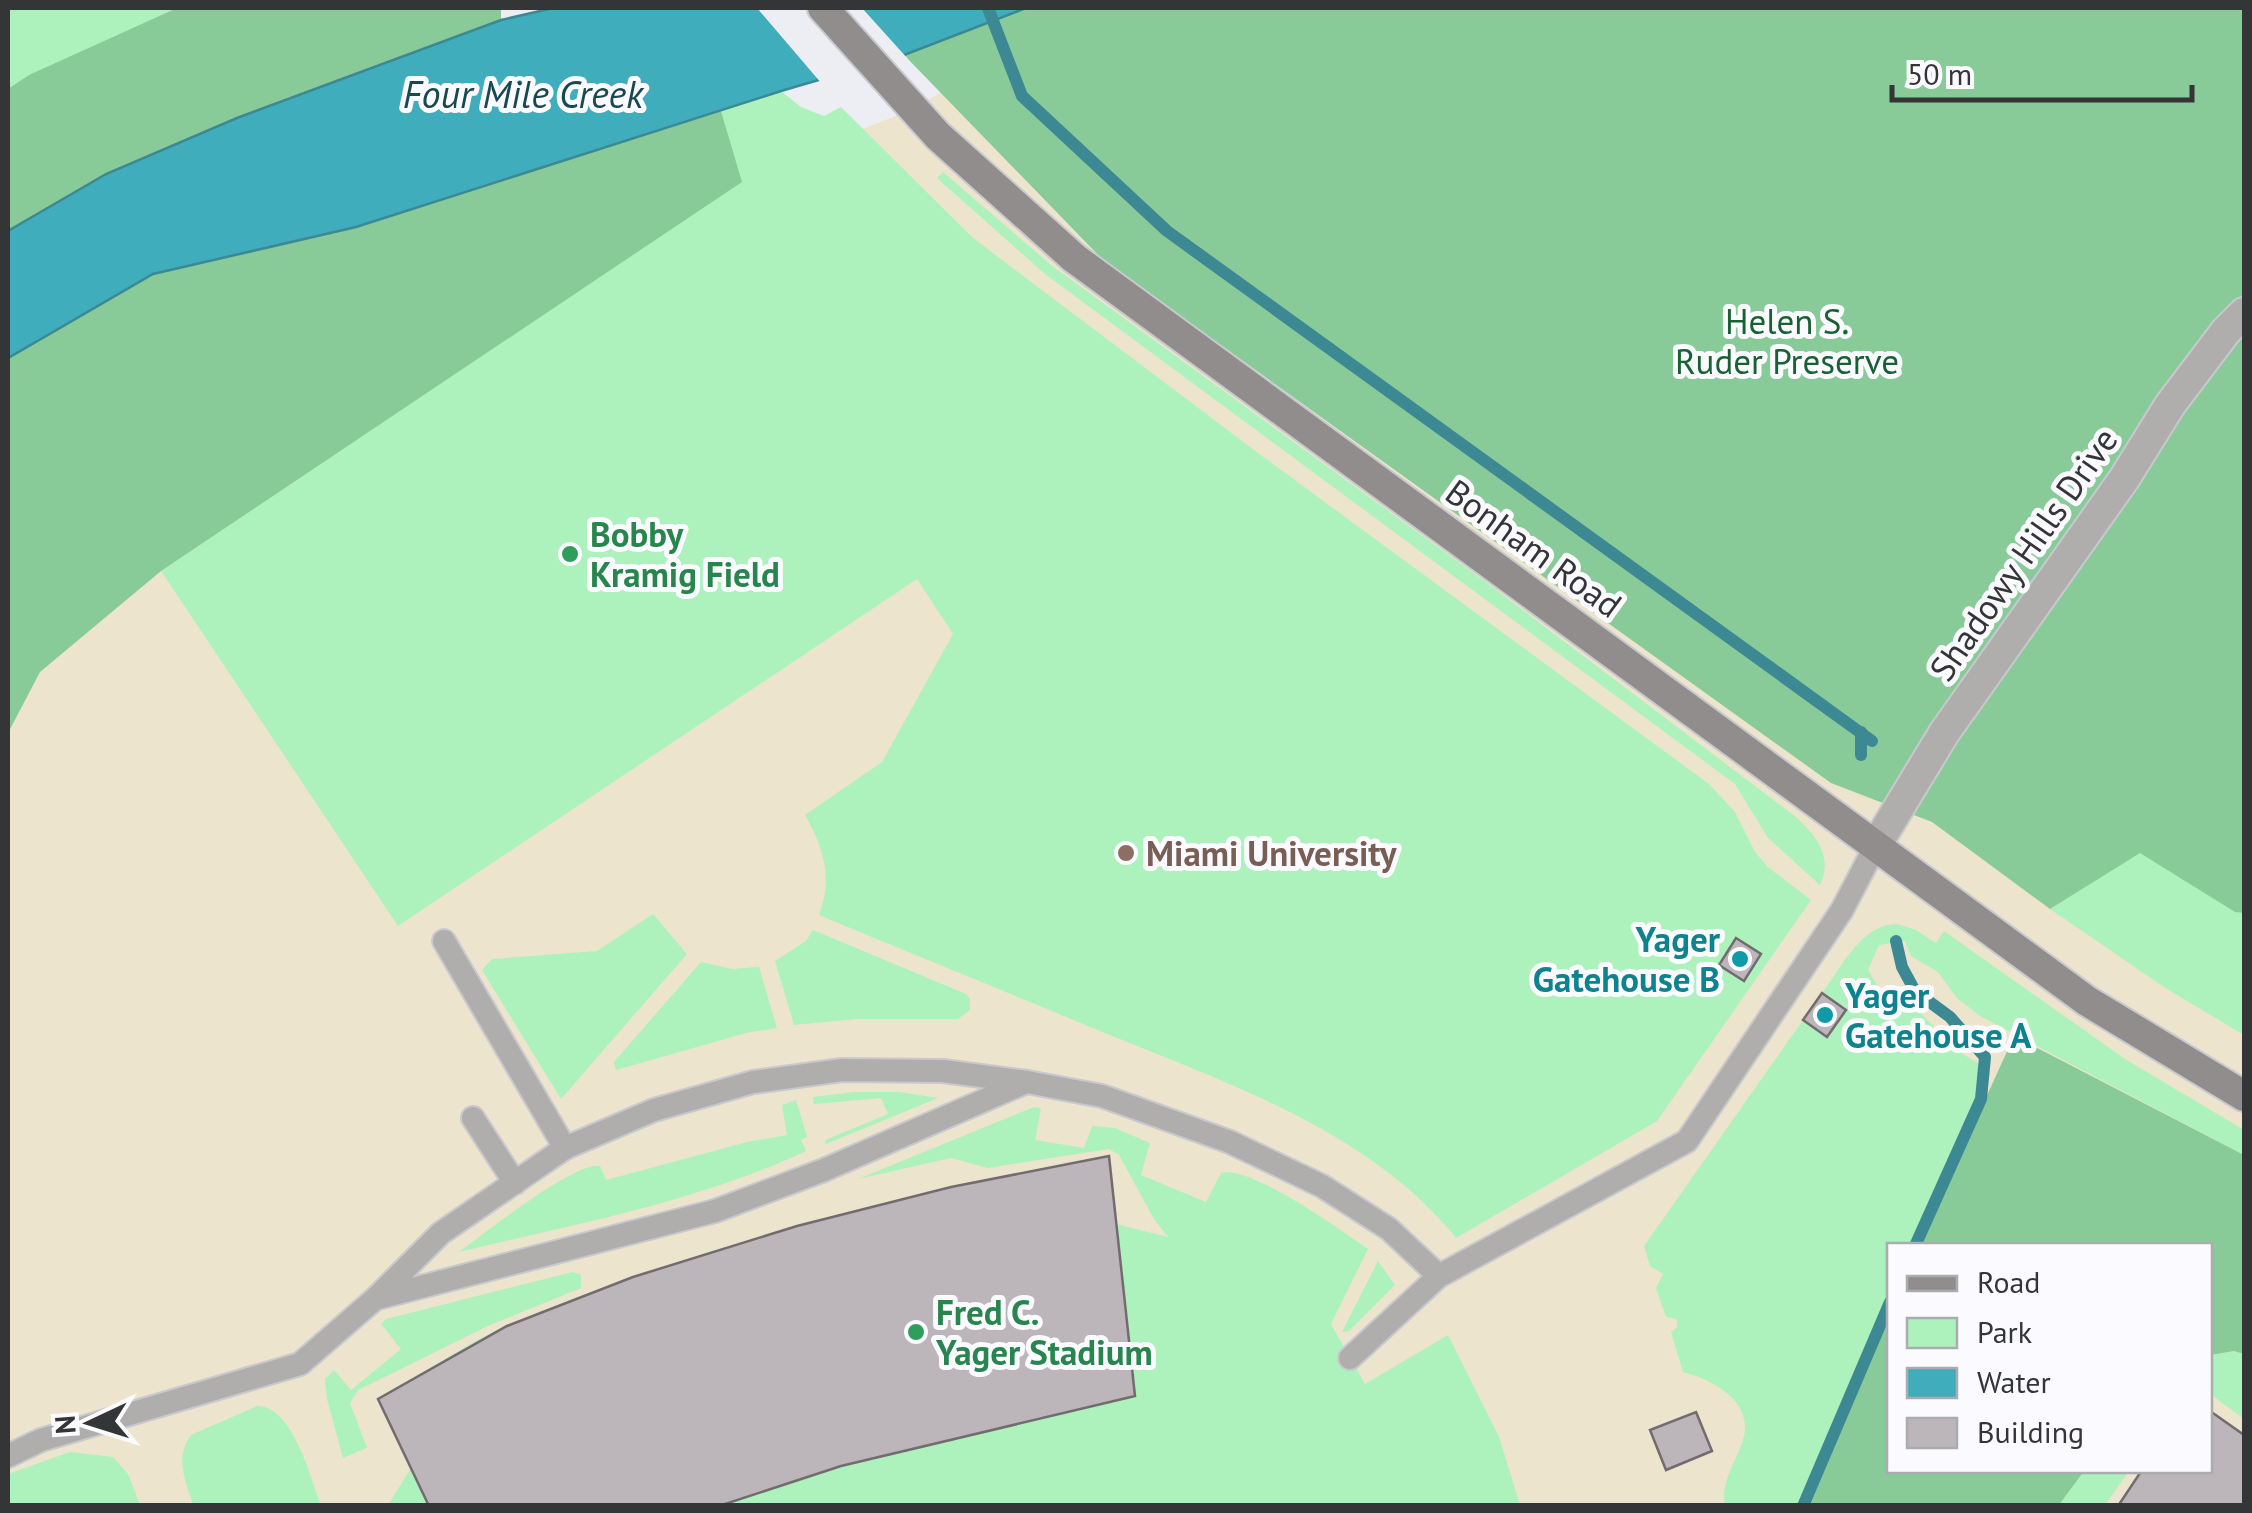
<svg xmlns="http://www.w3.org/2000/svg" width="2252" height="1513" viewBox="0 0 2252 1513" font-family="'PT Sans',sans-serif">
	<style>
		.education { fill: #ede4ce; fill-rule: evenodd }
		.green { fill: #adf1bd; fill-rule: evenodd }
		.forest { fill: #88cb99 }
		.water { fill: #40adbc; stroke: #3c8994; stroke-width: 2.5 }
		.pier { fill: #edeef4 }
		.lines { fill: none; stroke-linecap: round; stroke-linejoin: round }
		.stream { stroke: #3c8994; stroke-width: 12 }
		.building { fill: #bcb5b9; stroke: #726c70; stroke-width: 2.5 }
		.lane-casing { stroke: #c8c9ce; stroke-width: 26 }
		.street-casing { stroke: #c8c9ce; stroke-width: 34 }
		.secondary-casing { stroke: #c8c9ce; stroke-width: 34 }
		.lane { stroke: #b0adad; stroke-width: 22 }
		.street { stroke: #b0adad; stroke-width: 30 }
		.secondary { stroke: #928d8d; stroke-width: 30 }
		.leisure-dot { fill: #2e9e5b; stroke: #fbfbff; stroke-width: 4 }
		.education-dot { fill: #8d6e63; stroke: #fbfbff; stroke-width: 4 }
		.culture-dot { fill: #0f9aa8; stroke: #fbfbff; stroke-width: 4 }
		.labels { text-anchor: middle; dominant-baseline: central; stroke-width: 10; stroke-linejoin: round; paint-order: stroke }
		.park-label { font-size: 35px; fill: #176132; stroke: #fbfbff }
		.leisure-label { font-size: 35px; font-weight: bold; fill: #27864d; stroke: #fbfbff; text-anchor: start }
		.street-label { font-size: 35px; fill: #343537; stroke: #fbfbff }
		.education-label { font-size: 35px; font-weight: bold; fill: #785e54; stroke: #fbfbff; text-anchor: start }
		.culture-label { font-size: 35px; font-weight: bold; fill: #0d838f; stroke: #fbfbff; text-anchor: end }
		.water-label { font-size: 38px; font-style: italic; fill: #194950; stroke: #fbfbff }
	</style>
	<rect width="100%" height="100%" fill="#edeef4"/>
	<!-- education -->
	<path class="education" d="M 1082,8 L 2244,8 L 2244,1505 L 8,1506 L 8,461 L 911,110 ZM 1890,1246 L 2210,1246 L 2210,1470 L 1890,1470 Z"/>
	<!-- green -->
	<g class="green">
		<path d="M 8,8 L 322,8 L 8,130 Z"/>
		<path d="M 781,91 L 801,107 L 824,116 L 841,107 L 973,238 L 1262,456 L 1709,784 L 1735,812 L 1755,852 L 1768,867 L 1811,900 L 1657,1121 L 1456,1238 C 1369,1130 1224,1082 1100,1031 C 1006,992 913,954 819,915 C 833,877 824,849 805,815 L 882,762 L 953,634 L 917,579 L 398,926 L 161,571 L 741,182 L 721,111 ZM 1736,938 L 1744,980 L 1719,964 Z"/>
		<path d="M 943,172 L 1051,265 L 1483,580 L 1796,817 C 1817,837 1833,856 1820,885 L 1768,838 L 1735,784 L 1045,274 L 937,178 Z"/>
		<path d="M 2140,852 L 2235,912 L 2244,913 L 2244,1035 L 2167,989 L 2050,909 Z"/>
		<path d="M 653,914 L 687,954 L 561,1099 L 482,970 L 492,959 L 597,951 Z"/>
		<path d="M 1897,924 L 1916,930 L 1936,943 L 1944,931 L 2125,1059 L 2244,1130 L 2244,1155 L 1980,1016 L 1957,998 L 1938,972 L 1911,956 L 1905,941 L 1879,945 L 1868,970 L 1877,985 L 1904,1007 L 1919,1012 L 1963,1054 L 1979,1064 L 1977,1096 L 1913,1245 L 1890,1246 L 1889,1299 L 1800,1505 L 1725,1505 C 1720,1479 1738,1461 1744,1436 C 1752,1400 1711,1379 1683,1372 L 1671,1332 L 1677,1327 L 1677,1319 L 1666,1317 L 1656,1288 L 1663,1274 L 1650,1266 L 1644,1246 L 1803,1020 L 1827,1036 L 1846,1010 L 1822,993 C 1842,967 1861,924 1897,924 Z"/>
		<path d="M 813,930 L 966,994 L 970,999 L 970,1010 L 958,1019 L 857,1019 L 794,1025 L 775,961 L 806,941 Z"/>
		<path d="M 701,962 L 732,969 L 759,967 L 777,1028 L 746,1033 L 616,1070 L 614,1062 Z"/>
		<path d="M 854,1092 L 899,1092 L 938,1098 L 826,1144 L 825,1140 L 888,1114 L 881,1098 L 814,1104 L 813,1097 Z"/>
		<path d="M 796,1100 L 807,1137 L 801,1140 L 806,1151 C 697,1202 575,1224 459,1252 C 484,1234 575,1161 600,1166 L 606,1180 L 747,1142 L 787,1135 L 782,1105 Z"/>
		<path d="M 1034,1107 L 1041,1108 L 1035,1140 L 1084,1148 L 1092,1126 L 1115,1128 L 1150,1143 L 1141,1175 L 1206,1202 L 1221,1173 C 1249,1164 1342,1231 1368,1249 L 1331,1324 L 1365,1384 L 1448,1335 L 1499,1437 L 1520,1505 L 388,1505 L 411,1468 L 378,1399 C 421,1375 465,1344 510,1324 C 702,1243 906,1196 1109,1156 L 1116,1224 L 1168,1237 L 1154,1219 L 1119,1155 L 1109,1149 L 988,1168 L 951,1158 L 858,1179 Z"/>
		<path d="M 1378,1261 L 1395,1285 L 1349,1331 L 1342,1332 Z"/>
		<path d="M 573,1272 L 581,1275 L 581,1288 L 488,1326 L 358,1390 L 350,1403 L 367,1448 L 343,1458 L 327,1399 L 325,1379 L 334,1370 L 351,1390 L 401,1349 L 381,1324 L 386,1319 Z"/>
		<path d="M 2234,1351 L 2244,1354 L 2244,1419 L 2210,1394 L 2210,1355 Z"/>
		<path d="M 257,1406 C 293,1406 310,1477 321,1505 L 193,1505 C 186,1481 174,1458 191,1435 Z"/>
		<path d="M 70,1452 L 113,1457 L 128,1474 L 140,1505 L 8,1505 L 8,1474 Z"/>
		<path d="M 2084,1471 L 2084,1470 L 2129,1471 L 2105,1505 L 2059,1505 Z"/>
	</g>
	<!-- forest -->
	<g class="forest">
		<path d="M 177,8 L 501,8 L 501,20 L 237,118 L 106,174 L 8,231 L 8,89 L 29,75 Z"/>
		<path d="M 1026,8 L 2244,8 L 2244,913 L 2235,912 L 2140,853 L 2050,909 L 1932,822 L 1831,783 L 1105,262 L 904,55 Z"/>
		<path d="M 721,111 L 742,182 L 161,571 L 40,672 L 8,733 L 8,358 L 153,274 L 356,227 Z"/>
		<path d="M 2014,1036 L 2244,1155 L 2244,1354 L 2234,1351 L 2210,1355 L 2210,1246 L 1919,1245 Z"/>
		<path d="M 1889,1310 L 1890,1470 L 2084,1471 L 2059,1505 L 1809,1505 Z"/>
	</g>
	<!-- water -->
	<path class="water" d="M 553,8 L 1026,8 L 904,55 L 781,91 L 356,227 L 153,274 L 8,358 L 8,231 L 106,174 L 237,118 L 501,20 Z"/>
	<!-- pier -->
	<path class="pier" d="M 757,8 L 862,8 L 908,59 L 822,84 Z"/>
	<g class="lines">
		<!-- stream -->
		<g class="stream">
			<path d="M 988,8 L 1022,96 L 1167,231 L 1872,741"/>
			<path d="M 1861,732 L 1861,755"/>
			<path d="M 1896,941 L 1902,967 L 1915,991 L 1950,1017 L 1985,1057 L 1981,1099 L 1915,1246"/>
			<path d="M 1803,1506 L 1890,1302"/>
		</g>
	</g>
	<!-- building -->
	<g class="building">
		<path d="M 1736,938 L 1761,954 L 1744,981 L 1719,965 Z"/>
		<path d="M 1822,993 L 1846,1010 L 1827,1037 L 1803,1020 Z"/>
		<path d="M 1109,1156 L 1135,1396 L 841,1466 L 719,1506 L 429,1506 L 378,1399 L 507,1326 L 633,1277 L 797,1226 L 951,1187 Z"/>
		<path d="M 2210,1411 L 2244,1435 L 2244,1506 L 2118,1506 L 2142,1470 L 2210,1470 Z"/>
		<path d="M 1696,1412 L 1712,1451 L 1666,1470 L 1650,1430 Z"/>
	</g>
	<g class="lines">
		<defs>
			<g id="lane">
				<path d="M 444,941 L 565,1148"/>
				<path d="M 473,1118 L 515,1183"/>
				<path d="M 378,1298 L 715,1211 L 824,1170 L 1024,1083"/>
				<path d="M 1350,1358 L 1439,1276 L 1687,1141 L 1842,910 L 1875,847"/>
				<path d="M 8,1456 L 41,1440 L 300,1364 L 376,1298 L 441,1233 L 565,1148 L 654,1110 L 753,1082 L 842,1070 L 943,1071 L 1027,1082 L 1102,1096 L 1230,1142 L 1322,1186 L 1389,1229 L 1439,1276"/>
			</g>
			<path id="street" d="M 1875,847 L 1944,733 L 2124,479 L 2170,405 L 2226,331 L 2244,313"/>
			<path id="secondary" d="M 823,8 L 938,136 L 1074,258 L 2087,1001 L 2244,1096"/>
		</defs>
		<!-- lane casing -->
		<use href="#lane" class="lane-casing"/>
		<!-- street casing -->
		<use href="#street" class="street-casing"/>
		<!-- secondary casing -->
		<use href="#secondary" class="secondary-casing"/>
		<!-- lane -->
		<use href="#lane" class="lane"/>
		<!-- street -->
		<use href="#street" class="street"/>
		<!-- secondary -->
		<use href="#secondary" class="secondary"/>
	</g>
	<!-- markers -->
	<g class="leisure-dot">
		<circle cx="570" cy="554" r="10"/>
		<circle cx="916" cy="1332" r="10"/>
	</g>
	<circle class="education-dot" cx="1126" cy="853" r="10"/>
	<g class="culture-dot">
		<circle cx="1740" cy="959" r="10"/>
		<circle cx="1825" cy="1015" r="10"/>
	</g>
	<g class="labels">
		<!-- park labels -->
		<g class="park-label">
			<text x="1787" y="321">Helen S.<tspan x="1787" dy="40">Ruder Preserve</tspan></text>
		</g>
		<!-- leisure labels -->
		<g class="leisure-label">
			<text x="590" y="534">Bobby<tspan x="590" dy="40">Kramig Field</tspan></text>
			<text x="936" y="1312">Fred C.<tspan x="936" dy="40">Yager Stadium</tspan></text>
		</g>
		<!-- street labels -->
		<g class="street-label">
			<text transform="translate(1534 548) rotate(36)">Bonham Road</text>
			<text transform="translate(2023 554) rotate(-55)">Shadowy Hills Drive</text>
		</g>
		<!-- education labels -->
		<g class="education-label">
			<text x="1146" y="853">Miami University</text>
		</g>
		<!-- culture labels -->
		<g class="culture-label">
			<text x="1720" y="939">Yager<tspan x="1720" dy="40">Gatehouse B</tspan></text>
			<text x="1845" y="995" text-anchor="start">Yager<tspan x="1845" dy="40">Gatehouse A</tspan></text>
		</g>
		<!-- water labels -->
		<g class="water-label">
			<text x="523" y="93">Four Mile Creek</text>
		</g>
	</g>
	<!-- border -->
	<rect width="2252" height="1513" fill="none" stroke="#343537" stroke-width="20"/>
	<!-- legend -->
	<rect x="1887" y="1243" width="325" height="230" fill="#fbfbff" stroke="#abacaf" stroke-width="2.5"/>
	<rect x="1907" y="1276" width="50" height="15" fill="#928d8d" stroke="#abacaf" stroke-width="2.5"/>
	<text x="1977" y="1293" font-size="30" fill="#343537">Road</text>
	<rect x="1907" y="1318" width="50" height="30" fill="#adf1bd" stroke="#abacaf" stroke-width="2.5"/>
	<text x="1977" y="1343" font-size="30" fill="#343537">Park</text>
	<rect x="1907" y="1368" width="50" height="30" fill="#40adbc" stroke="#abacaf" stroke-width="2.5"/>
	<text x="1977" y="1393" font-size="30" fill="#343537">Water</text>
	<rect x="1907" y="1418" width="50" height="30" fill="#bcb5b9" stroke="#abacaf" stroke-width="2.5"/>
	<text x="1977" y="1443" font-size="30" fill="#343537">Building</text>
	<!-- north arrow -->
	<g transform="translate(90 1423) rotate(266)" stroke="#fbfbff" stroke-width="8" paint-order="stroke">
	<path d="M0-8L18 38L0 25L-18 38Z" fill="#343537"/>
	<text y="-15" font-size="28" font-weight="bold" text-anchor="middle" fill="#343537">N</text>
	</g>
	<!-- scale -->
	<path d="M1892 85v15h300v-15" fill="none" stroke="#343537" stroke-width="5"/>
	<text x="1907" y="85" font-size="30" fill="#343537" stroke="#fbfbff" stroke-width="8" paint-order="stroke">50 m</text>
</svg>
